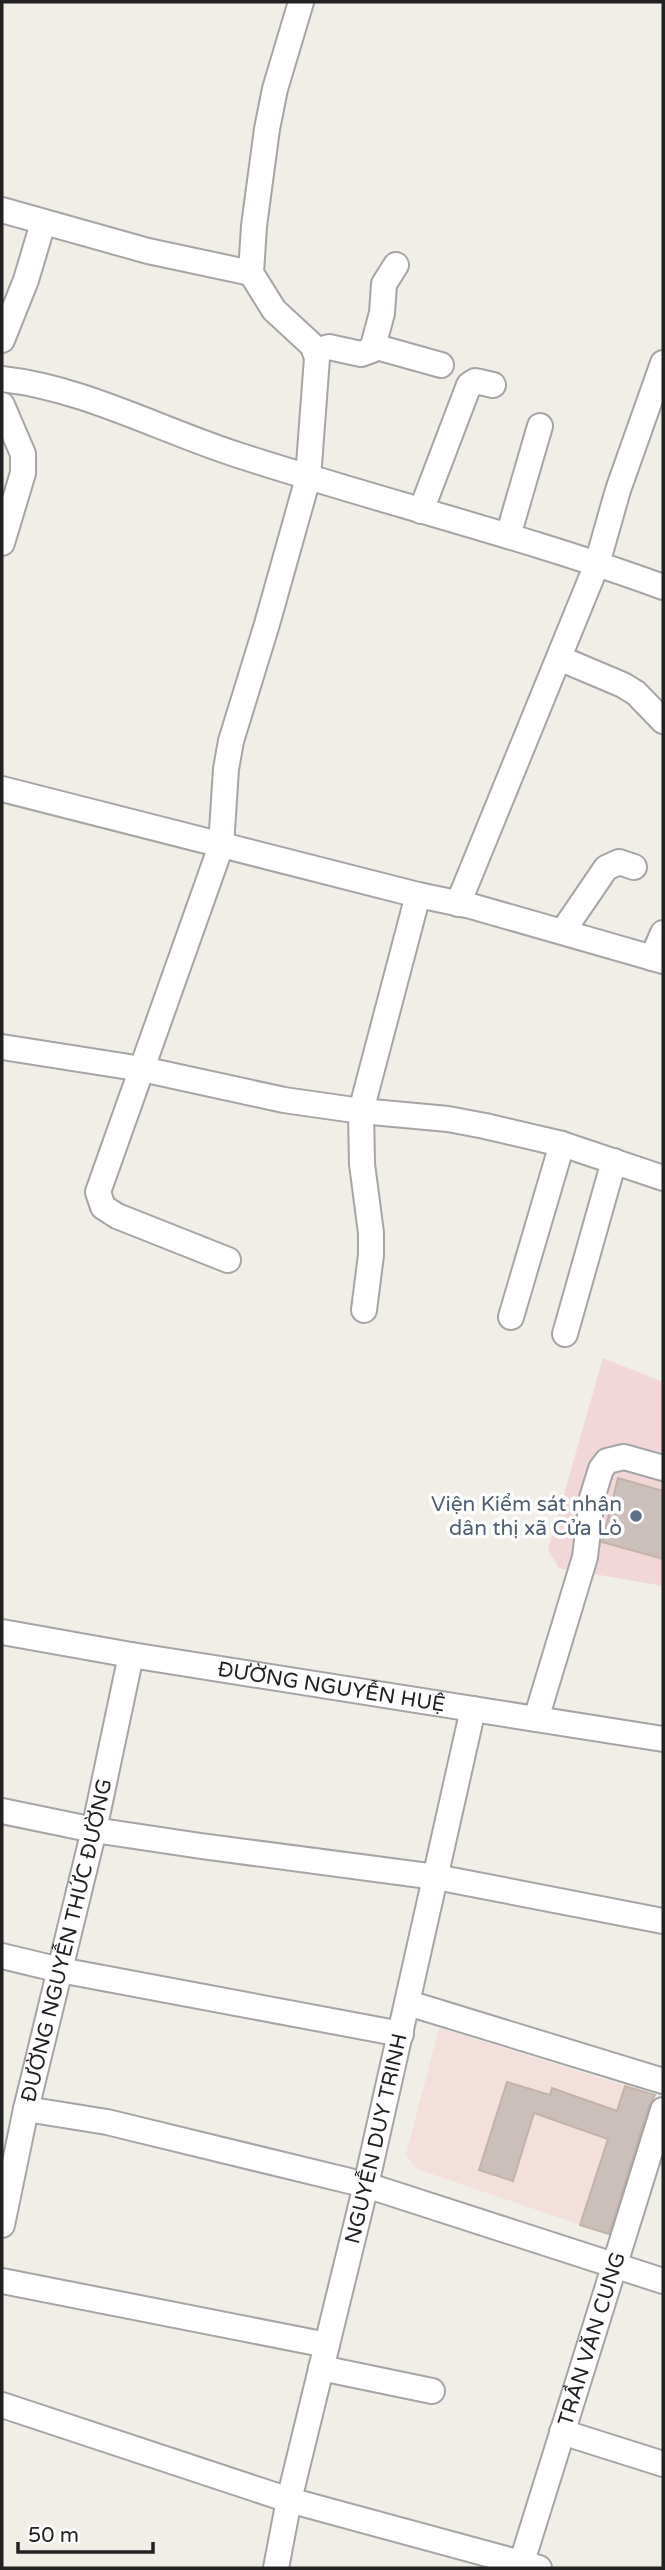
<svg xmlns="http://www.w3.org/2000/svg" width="665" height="2570" viewBox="0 0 665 2570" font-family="'Varela Round',sans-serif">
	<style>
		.commercial { fill: #f2d7d9 }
		.military { fill: #f3dfdb }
		.building { fill: #cabfba; stroke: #c4b2a9; stroke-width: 2 }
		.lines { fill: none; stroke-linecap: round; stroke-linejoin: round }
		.minor-casing { stroke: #a5a5a5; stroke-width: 28 }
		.minor { stroke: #fff; stroke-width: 24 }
		.service-dot { fill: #5c6f8a; stroke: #fff; stroke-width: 2.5 }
		.labels { text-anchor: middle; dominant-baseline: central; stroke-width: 7; stroke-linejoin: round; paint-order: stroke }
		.service-label { font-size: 21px; fill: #4e5e75; stroke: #fff; text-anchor: end }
		.street-label { font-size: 21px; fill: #212121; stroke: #fff }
	</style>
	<rect width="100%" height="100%" fill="#f1ede7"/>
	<!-- commercial -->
	<path class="commercial" d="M 603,1358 L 663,1382 L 663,1586 L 559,1568 L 548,1550 Z"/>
	<!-- military -->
	<path class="military" d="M 439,2028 L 655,2095 L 610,2235 L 417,2169 L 406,2155 Z"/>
	<!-- building -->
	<g class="building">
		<path d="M 618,1478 L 663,1491 L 663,1559 L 602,1542 Z"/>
		<path d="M 507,2082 L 550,2095 L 552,2088 L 617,2111 L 625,2086 L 655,2095 L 649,2106 L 609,2234 L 580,2225 L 608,2139 L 534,2113 L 513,2181 L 479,2170 Z"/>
	</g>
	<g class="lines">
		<defs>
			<g id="minor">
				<path d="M 2,210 L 148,251 L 251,273"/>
				<path d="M 2,340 L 26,280 L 43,223"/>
				<path d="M 373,346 L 441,365"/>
				<path d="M 315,351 L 329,347 L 361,354 L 372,350 L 382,313 L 384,284 L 396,265"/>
				<path d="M 2,379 C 84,388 160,430 238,455 C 379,501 524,536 663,587"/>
				<path d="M 2,405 L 23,454 L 23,473 L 2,543"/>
				<path d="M 421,511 L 469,385 L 475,381 L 493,385"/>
				<path d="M 508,536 L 540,426"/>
				<path d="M 559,658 L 623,685 L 636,693 L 663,721"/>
				<path d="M 2,789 L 418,895 L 471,906 L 663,961"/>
				<path d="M 458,904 L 597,564 L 618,490 L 663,363"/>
				<path d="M 563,931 L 606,868 L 619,862 L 634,867"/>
				<path d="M 652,958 L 663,933"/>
				<path d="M 2,1047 L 142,1069 L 284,1100 L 361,1111 L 448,1119 L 485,1126 L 562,1144 L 663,1178"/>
				<path d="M 228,1260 L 117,1216 L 103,1207 L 98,1192 L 221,846 L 226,769 L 231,741 L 267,624 L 308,478 L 317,358 L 313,346 L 274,310 L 251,273 L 254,226 L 267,129 L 275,89 L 301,2"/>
				<path d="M 364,1310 L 371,1255 L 371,1233 L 362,1164 L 361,1111 L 418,895"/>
				<path d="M 511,1317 L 562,1144"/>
				<path d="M 565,1334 L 614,1161"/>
				<path id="s1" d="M 2,1632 L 131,1655 L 663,1739"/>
				<path d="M 536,1719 L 585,1557 L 592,1498 L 601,1469 L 607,1461 L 624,1457 L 663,1468"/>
				<path d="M 2,1811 L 94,1830 L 201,1846 L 436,1877 L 663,1921"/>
				<path d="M 2,1956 L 60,1970 L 401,2034"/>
				<path d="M 408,2003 L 663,2081"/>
				<path d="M 26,2109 L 107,2122 L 366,2185 L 663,2281"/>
				<path id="s2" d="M 2,2225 L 26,2109 L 94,1830 L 131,1655"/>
				<path d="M 2,2281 L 327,2345"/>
				<path d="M 321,2368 L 432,2391"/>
				<path d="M 2,2405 L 289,2500 L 539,2568"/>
				<path d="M 562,2432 L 663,2464"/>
				<path id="s3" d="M 276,2568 L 289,2500 L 366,2185 L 473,1709"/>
				<path id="s4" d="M 520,2568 L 663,2110"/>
			</g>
		</defs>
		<!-- minor casing -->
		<use href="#minor" class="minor-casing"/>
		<!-- minor -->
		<use href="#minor" class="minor"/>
	</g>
	<!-- markers -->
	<circle class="service-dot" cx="636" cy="1516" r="7"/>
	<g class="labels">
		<!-- service labels -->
		<g class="service-label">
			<text x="622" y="1504">Viện Kiểm sát nhân<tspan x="622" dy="24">dân thị xã Cửa Lò</tspan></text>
		</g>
		<!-- street labels -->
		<g class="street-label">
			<text stroke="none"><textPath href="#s1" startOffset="334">ĐƯỜNG NGUYỄN HUỆ</textPath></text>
			<text stroke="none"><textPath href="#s2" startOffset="292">ĐƯỜNG NGUYỄN THỨC ĐƯỜNG</textPath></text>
			<text stroke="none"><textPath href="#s3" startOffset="441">NGUYỄN DUY TRINH</textPath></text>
			<text stroke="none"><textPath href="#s4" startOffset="240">TRẦN VĂN CUNG</textPath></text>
		</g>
	</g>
	<!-- border -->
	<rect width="665" height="2570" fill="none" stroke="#212121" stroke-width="7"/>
	<!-- scale -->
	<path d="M18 2542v10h135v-10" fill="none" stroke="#212121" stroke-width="3.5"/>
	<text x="28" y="2542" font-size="21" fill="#212121" stroke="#ffffff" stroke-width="5" paint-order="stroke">50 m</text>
</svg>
